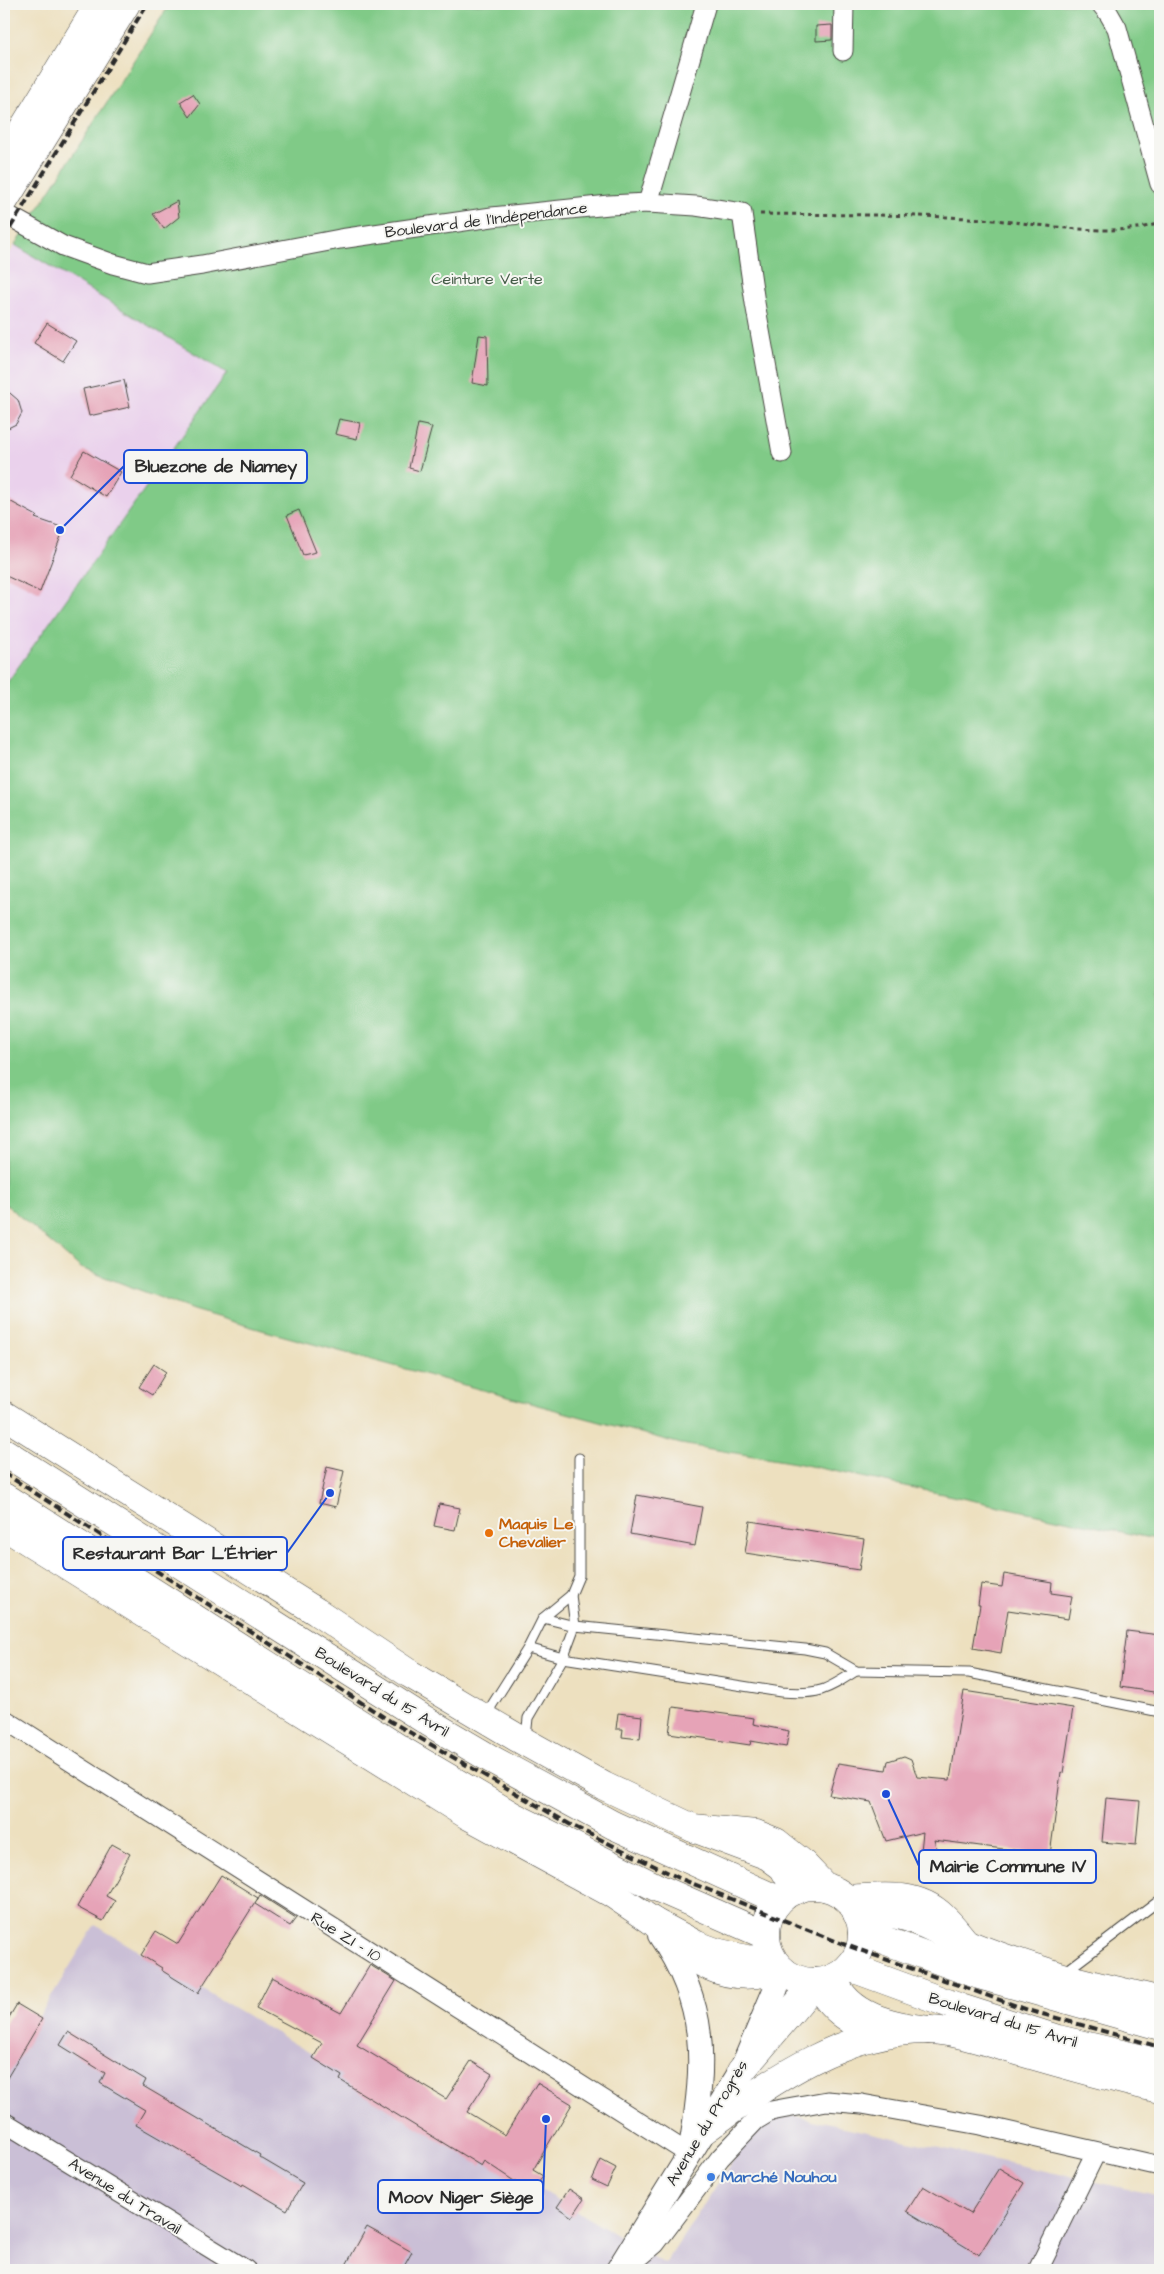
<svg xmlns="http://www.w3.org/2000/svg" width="1164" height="2274" viewBox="0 0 1164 2274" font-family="'Architects Daughter',sans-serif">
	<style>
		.built { fill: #ead1ec }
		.industrial { fill: #cabfd6 }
		.green { fill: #80ca87; stroke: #567a59 }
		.building { fill: #e6a3b7 }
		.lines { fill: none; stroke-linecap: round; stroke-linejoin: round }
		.service-casing { stroke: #484641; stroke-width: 11 }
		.minor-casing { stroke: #484641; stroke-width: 21 }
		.tertiary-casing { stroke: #484641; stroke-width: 26 }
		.primary-casing { stroke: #484641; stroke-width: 29 }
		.trunk-casing { stroke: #484641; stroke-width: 29 }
		.path { stroke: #484641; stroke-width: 3; stroke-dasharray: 4 4; stroke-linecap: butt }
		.service { stroke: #fff; stroke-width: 9 }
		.minor { stroke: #fff; stroke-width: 19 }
		.tertiary { stroke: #fff; stroke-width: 24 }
		.primary { stroke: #fff; stroke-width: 28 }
		.trunk { stroke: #fff; stroke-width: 28 }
		.rail { stroke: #2b2b2b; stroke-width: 4; stroke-dasharray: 8 4; stroke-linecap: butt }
		.food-dot { fill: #e8710a; stroke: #f6f6f2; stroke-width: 2 }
		.shop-dot { fill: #3f7fe0; stroke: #f6f6f2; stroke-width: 2 }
		.labels { text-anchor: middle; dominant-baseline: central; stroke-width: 4; stroke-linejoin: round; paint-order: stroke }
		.street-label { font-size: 16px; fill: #2b2b2b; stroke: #f6f6f2 }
		.park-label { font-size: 16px; fill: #445b47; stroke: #f6f6f2 }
		.food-label { font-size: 16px; font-weight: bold; fill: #c56008; stroke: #f6f6f2; text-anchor: start }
		.shop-label { font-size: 16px; font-weight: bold; fill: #366cbe; stroke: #f6f6f2; text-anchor: start }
		.leader { fill: none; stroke: #1d4ed8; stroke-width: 2 }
		.callout-dot { fill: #1d4ed8; stroke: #f6f6f2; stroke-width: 2 }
		.callout { fill: #f6f6f2; stroke: #1d4ed8; stroke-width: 2 }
		.callout-label { font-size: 18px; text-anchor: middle; font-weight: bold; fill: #2b2b2b }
	</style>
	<rect width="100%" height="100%" fill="#f6f6f2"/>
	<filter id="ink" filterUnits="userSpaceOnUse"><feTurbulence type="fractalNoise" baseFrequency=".02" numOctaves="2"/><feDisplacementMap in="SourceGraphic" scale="10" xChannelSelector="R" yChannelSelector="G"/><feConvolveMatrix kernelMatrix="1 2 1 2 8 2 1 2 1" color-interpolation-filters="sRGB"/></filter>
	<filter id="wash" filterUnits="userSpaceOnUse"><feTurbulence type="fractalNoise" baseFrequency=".0096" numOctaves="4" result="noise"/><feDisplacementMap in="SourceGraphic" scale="20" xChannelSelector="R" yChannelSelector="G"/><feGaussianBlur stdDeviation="1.12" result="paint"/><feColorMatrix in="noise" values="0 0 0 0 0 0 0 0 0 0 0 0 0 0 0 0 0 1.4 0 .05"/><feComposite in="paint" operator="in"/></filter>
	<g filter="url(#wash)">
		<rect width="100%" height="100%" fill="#ede0bf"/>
		<!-- built -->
		<path class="built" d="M 15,245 L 227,373 L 4,687 L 4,262 Z"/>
		<!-- industrial -->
		<path class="industrial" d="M 95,1925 L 665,2264 L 766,2110 L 1160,2196 L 1160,2270 L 4,2270 L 4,2074 Z"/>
		<!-- green -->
		<path class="green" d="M 170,4 L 1160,4 L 1160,1540 L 796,1463 L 681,1444 L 262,1330 L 193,1310 L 81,1268 L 4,1203 L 4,687 L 227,373 L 15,245 Z"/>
		<g id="blocks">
			<!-- building -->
			<g class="building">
				<path d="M 832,25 L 832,40 L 816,41 L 816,26 Z"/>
				<path d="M 193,94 L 200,104 L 190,117 L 180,102 Z"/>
				<path d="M 177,201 L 179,217 L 164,229 L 153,214 Z"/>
				<path d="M 47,323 L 76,341 L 63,361 L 34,343 Z"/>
				<path d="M 479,335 L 487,336 L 488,386 L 472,383 Z"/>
				<path d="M 124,380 L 130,407 L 89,416 L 83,389 Z"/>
				<path d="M 4,388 L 18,400 L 22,413 L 16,424 L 4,430 Z"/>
				<path d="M 339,419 L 360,423 L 357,439 L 335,434 Z"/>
				<path d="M 418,424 L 432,427 L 420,471 L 409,468 Z"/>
				<path d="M 84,451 L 121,472 L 106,497 L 70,475 Z"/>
				<path d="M 4,498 L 37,516 L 35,518 L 64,528 L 40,592 L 4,575 Z"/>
				<path d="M 299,510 L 316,552 L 303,555 L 287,515 Z"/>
				<path d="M 154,1364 L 166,1372 L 152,1395 L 139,1387 Z"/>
				<path d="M 327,1467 L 344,1471 L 336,1507 L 319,1503 Z"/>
				<path d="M 637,1495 L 702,1507 L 695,1546 L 630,1534 Z"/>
				<path d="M 439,1504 L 460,1508 L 455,1530 L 434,1526 Z"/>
				<path d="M 750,1521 L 864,1539 L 859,1570 L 745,1553 Z"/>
				<path d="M 1004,1574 L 1052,1582 L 1051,1593 L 1072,1596 L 1068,1619 L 1008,1610 L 1001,1653 L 973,1648 L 980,1605 L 978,1605 L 981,1584 L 1002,1587 Z"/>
				<path d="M 1127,1631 L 1160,1635 L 1160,1693 L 1120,1687 Z"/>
				<path d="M 964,1691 L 1073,1708 L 1063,1773 L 1061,1772 L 1050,1855 L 934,1840 L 938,1854 L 921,1851 L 923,1832 L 886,1841 L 871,1802 L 829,1795 L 838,1763 L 886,1770 L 888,1761 L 904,1756 L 911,1759 L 917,1777 L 950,1780 Z"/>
				<path d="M 673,1707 L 754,1718 L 753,1724 L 789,1731 L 786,1747 L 751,1741 L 750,1745 L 669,1733 Z"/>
				<path d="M 618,1713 L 642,1716 L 640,1739 L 622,1737 L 623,1729 L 616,1729 Z"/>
				<path d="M 1106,1798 L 1140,1801 L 1136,1845 L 1102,1842 Z"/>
				<path d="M 112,1844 L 130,1854 L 106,1896 L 115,1901 L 103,1921 L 77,1907 Z"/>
				<path d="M 221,1875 L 258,1898 L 198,1993 L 161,1970 L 162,1968 L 141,1955 L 156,1931 L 178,1944 Z"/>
				<path d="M 260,1895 L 296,1918 L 290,1926 L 255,1904 Z"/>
				<path d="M 370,1965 L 396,1981 L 357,2045 L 446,2099 L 471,2061 L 492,2074 L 467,2112 L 505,2135 L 537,2083 L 572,2104 L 533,2170 L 543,2176 L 532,2193 L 484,2161 L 481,2166 L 340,2080 L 342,2076 L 313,2058 L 322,2043 L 256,2008 L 272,1977 L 341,2013 Z"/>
				<path d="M 17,2004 L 42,2019 L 4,2083 L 4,2026 Z"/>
				<path d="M 68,2032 L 146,2080 L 143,2086 L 260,2155 L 259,2157 L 303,2183 L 287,2210 L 243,2184 L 242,2186 L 136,2125 L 145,2110 L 100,2083 L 105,2073 L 60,2045 Z"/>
				<path d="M 601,2160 L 616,2168 L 607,2187 L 592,2180 Z"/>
				<path d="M 999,2168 L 1024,2183 L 979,2255 L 907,2211 L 923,2186 L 970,2214 Z"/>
				<path d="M 569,2189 L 584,2199 L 572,2217 L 557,2207 Z"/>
				<path d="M 367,2227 L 412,2252 L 402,2270 L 354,2270 L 346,2265 Z"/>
			</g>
		</g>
	</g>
	<g filter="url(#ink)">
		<use href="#blocks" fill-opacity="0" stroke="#484641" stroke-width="1"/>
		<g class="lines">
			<defs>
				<g id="service">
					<path d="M 543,1618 L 575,1626 L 805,1649 L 825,1653 L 856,1671 L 969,1673 L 1160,1712"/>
					<path d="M 528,1648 L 563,1658 L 781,1692 C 818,1695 825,1691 856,1671"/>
					<path d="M 485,1716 L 528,1648 L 543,1618 L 571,1595 L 579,1576 L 579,1458"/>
					<path d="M 526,1738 L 528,1718 L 563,1658 L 575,1626 L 571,1595"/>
					<path d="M 1065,1972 L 1160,1900"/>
				</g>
				<g id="minor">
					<path d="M 1101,4 L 1109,14 L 1117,28 L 1160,184"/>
					<path d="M 843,51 L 844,4"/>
					<path d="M 648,203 L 706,4"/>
					<path d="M 4,213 L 63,246 L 113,264 L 147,273 L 202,265 L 340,239 L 492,217 L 609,205 L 648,203 L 696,206 L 742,213 L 755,303 L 782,453"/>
					<path d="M 4,1719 L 689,2154"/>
					<path d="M 4,2122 L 246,2270"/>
					<path d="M 624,2270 L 655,2244 L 720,2158 L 756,2120 L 771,2111 L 787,2108 L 827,2101 L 862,2104 L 980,2125 L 1160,2166"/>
					<path d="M 1038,2270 L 1096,2152"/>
				</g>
				<g id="tertiary">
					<path d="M 660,1935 C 708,2005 705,2062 692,2142"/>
					<path d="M 618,2270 L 741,2071 L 776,1988 L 781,1969"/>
				</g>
				<g id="primary">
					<path d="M 4,160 L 99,4"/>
					<path d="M 4,201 L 126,4"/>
					<path d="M 4,1415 L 317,1612 L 410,1674 L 516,1737 L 604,1786 L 693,1828 L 756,1834 L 776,1842 L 801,1862 L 825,1887"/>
					<path d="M 4,1526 L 469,1816 L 611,1893 L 654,1922 L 697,1945 L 716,1952 L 746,1959 L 773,1960"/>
					<path d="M 857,1914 C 907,1908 923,1926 966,1943 C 996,1956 1029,1966 1060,1976 C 1093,1986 1127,1992 1160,2001"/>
					<path d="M 817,1982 C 827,2003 845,2019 867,2028"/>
					<path d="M 704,2130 C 771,2082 842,2029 929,2030 C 957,2031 987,2042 1014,2050 C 1062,2064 1111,2078 1160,2089"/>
				</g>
				<g id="trunk">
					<path d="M 4,1452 L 430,1723 L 491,1759 L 613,1825 L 778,1900"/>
					<path d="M 4,1497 L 403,1751 L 513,1816 L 658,1888 L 765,1935"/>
					<path d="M 693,1828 L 768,1856 L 783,1867 L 796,1890"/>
					<circle cx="814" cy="1934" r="48"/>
					<path d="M 847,1899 C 880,1897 917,1891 943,1917 C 952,1925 959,1935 966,1943"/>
					<path d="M 654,1922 C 692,1961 723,1987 781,1969"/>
					<path d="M 862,1932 L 979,1975 L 1160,2026"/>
					<path d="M 849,1967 L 961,2008 L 1058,2039 L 1160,2063"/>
					<path d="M 833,1978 C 847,2017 893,2026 929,2030"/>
					<path d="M 741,2071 L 816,1982"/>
				</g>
			</defs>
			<!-- service casing -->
			<use href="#service" class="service-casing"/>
			<!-- minor casing -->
			<use href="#minor" class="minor-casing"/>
			<!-- tertiary casing -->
			<use href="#tertiary" class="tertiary-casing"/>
			<!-- primary casing -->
			<use href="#primary" class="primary-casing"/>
			<!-- trunk casing -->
			<use href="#trunk" class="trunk-casing"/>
			<!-- path -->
			<path class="path" d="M 760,214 C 835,215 909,214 983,219 C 1035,223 1112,239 1160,223"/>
			<!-- service -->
			<use href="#service" class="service"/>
			<!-- minor -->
			<use href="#minor" class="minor"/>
			<!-- tertiary -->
			<use href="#tertiary" class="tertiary"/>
			<!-- primary -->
			<use href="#primary" class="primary"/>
			<!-- trunk -->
			<use href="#trunk" class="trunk"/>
			<!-- rail -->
			<g class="rail">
				<path d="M 4,238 L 147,4"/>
				<path d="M 4,1473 L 390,1721 L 571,1825 L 679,1878 L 843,1944 L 1028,2010 L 1160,2047"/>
			</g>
		</g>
	</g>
	<!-- markers -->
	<circle class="food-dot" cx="489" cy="1533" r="5"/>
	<circle class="shop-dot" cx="711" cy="2177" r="5"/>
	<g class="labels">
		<!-- street labels -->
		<g class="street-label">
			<text transform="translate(486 220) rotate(-7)">Boulevard de l'Indépendance</text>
			<text transform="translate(382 1692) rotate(32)">Boulevard du 15 Avril</text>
			<text transform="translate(346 1937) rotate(32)">Rue ZI - 10</text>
			<text transform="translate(1003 2020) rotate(17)">Boulevard du 15 Avril</text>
			<text transform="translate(707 2123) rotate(-59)">Avenue du Progrès</text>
			<text transform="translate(125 2196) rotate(32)">Avenue du Travail</text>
		</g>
		<!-- park labels -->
		<g class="park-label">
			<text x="487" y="279">Ceinture Verte</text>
		</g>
		<!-- food labels -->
		<g class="food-label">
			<text x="499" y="1524">Maquis Le<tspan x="499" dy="18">Chevalier</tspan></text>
		</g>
		<!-- shop labels -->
		<g class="shop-label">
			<text x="721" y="2177">Marché Nouhou</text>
		</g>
	</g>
	<!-- callouts -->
	<path class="leader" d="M60 530L124 466M330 1493L287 1553M886 1794L919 1866M546 2119L543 2196"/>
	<g class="callout-dot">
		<circle cx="60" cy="530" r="5"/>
		<circle cx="330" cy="1493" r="5"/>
		<circle cx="886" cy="1794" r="5"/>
		<circle cx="546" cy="2119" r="5"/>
	</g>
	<g class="callout">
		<rect x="124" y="450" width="183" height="33" rx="5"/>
		<rect x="63" y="1537" width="224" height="33" rx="5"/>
		<rect x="919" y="1850" width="177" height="33" rx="5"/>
		<rect x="378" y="2180" width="165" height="33" rx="5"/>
	</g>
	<g class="callout-label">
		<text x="216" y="472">Bluezone de Niamey</text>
		<text x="175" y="1559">Restaurant Bar L’Étrier</text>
		<text x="1008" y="1872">Mairie Commune IV</text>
		<text x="461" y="2203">Moov Niger Siège</text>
	</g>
	<!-- margin -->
	<rect width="1164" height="2274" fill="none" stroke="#f6f6f2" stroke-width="20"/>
</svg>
